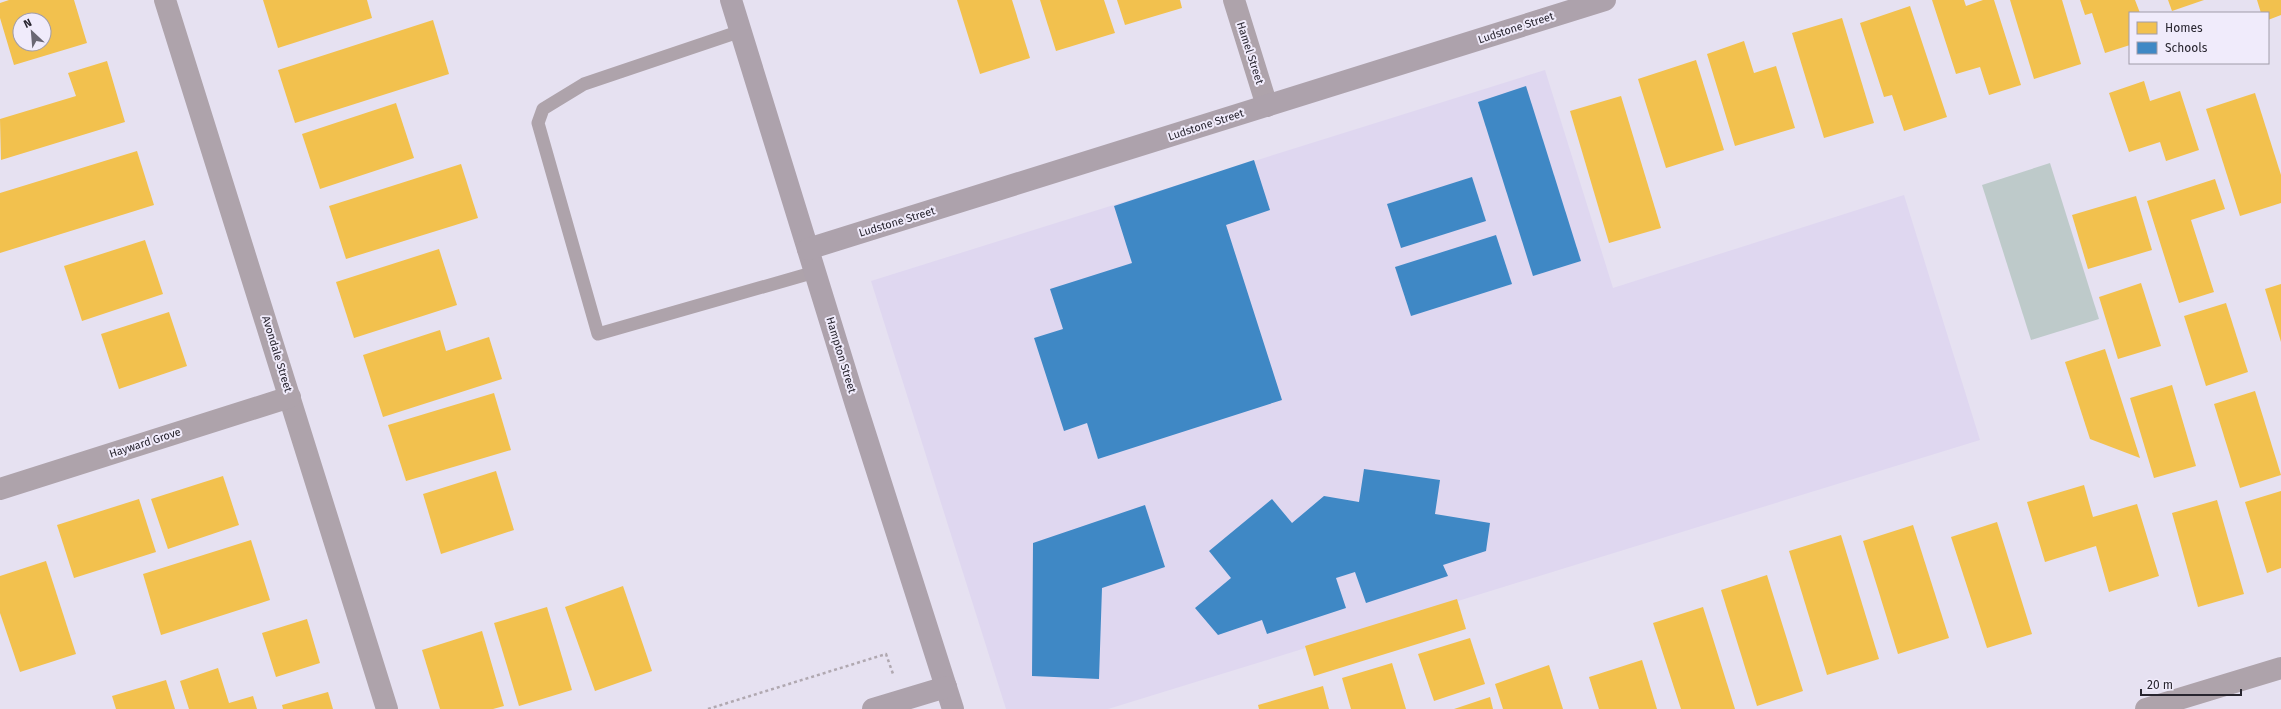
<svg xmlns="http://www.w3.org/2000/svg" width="2281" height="709" viewBox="0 0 2281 709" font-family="'Fira Sans',sans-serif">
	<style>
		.built { fill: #dfd7f0 }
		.green { fill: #becaca }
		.homes { fill: #f2c14e; fill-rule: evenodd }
		.schools { fill: #3f88c5 }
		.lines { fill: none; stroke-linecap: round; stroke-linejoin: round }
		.path { stroke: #b0a8b0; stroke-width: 2.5; stroke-dasharray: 3 3; stroke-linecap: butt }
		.lane { stroke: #aea3ab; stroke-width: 13 }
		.street { stroke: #aea3ab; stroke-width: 22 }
		.secondary { stroke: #ada2ac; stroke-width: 22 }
		.labels { text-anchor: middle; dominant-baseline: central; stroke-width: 4; stroke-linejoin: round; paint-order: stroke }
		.street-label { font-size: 11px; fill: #28252f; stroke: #f0ebfb }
	</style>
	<rect width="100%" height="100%" fill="#e6e1f1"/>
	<!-- built -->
	<path class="built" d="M 1545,70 L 1613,288 L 1904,195 L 1980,440 L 1108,709 L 1006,709 L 871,281 Z"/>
	<!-- green -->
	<path class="green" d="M 2050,163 L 2099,319 L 2031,340 L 1982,185 Z"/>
	<!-- homes -->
	<g class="homes">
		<path d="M 9,0 L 74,0 L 87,43 L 14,65 L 0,18 L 0,3 ZM 20,20 L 44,20 L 44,44 L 20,44 Z"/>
		<path d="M 263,0 L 367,0 L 372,18 L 278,48 Z"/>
		<path d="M 957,0 L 1012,0 L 1030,58 L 980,74 Z"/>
		<path d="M 1040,0 L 1104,0 L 1115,33 L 1056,51 Z"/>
		<path d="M 1117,0 L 1180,0 L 1182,8 L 1125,25 Z"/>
		<path d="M 1932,0 L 1964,0 L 1966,6 L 1983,0 L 1994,0 L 2021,85 L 1989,95 L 1980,67 L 1956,74 Z"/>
		<path d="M 2010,0 L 2062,0 L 2081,64 L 2034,79 Z"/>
		<path d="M 2080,0 L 2135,0 L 2140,13 L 2130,13 L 2130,45 L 2105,53 L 2092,13 L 2085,15 Z"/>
		<path d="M 2168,0 L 2204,0 L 2172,11 Z"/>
		<path d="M 2257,0 L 2281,0 L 2281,15 L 2268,20 L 2268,13 L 2261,13 Z"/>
		<path d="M 1910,6 L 1947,117 L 1904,131 L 1892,95 L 1884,97 L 1860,23 Z"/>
		<path d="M 1842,18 L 1874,123 L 1824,138 L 1792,33 Z"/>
		<path d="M 433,20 L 449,74 L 295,123 L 278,70 Z"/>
		<path d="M 1744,41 L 1754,73 L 1776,66 L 1795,128 L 1735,146 L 1707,54 Z"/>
		<path d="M 1696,60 L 1724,150 L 1666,168 L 1638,79 Z"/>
		<path d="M 107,61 L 125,122 L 1,160 L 0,119 L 76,96 L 68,73 Z"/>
		<path d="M 2144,81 L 2150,101 L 2180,91 L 2199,150 L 2166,161 L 2160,142 L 2129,152 L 2109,93 Z"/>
		<path d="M 2255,93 L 2281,175 L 2281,203 L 2240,216 L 2206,109 Z"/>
		<path d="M 1621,96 L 1661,228 L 1609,243 L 1570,111 Z"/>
		<path d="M 396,103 L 414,158 L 320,189 L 302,134 Z"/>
		<path d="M 137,151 L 154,205 L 0,253 L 0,193 Z"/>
		<path d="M 461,164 L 478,218 L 346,259 L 329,206 Z"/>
		<path d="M 2215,179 L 2225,209 L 2191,220 L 2214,292 L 2179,303 L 2147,201 Z"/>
		<path d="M 2136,196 L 2152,250 L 2088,269 L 2072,215 Z"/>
		<path d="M 145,240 L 163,294 L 82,321 L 64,266 Z"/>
		<path d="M 439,249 L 457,305 L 354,338 L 336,282 Z"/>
		<path d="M 2141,283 L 2161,346 L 2118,359 L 2099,297 Z"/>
		<path d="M 2281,284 L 2281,342 L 2265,289 Z"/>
		<path d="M 2226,303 L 2248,372 L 2206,386 L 2184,316 Z"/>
		<path d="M 169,312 L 187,366 L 119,389 L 101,334 Z"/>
		<path d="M 440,330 L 446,351 L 489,337 L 502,379 L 383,417 L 363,355 Z"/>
		<path d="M 2105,349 L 2140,458 L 2090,439 L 2065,362 Z"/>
		<path d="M 2172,385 L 2196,466 L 2154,478 L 2130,398 Z"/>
		<path d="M 2255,391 L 2281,475 L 2240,488 L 2214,404 Z"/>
		<path d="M 494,393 L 511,450 L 406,481 L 388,425 Z"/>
		<path d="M 496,471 L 514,530 L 441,554 L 423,494 Z"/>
		<path d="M 223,476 L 239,525 L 168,549 L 151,499 Z"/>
		<path d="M 2084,485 L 2093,517 L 2137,504 L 2159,576 L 2109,592 L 2096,546 L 2045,562 L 2027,502 Z"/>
		<path d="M 2281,491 L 2281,568 L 2267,573 L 2245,502 Z"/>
		<path d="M 139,499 L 156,552 L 74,578 L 57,525 Z"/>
		<path d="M 2217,500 L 2244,594 L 2198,607 L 2172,513 Z"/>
		<path d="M 1997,522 L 2032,634 L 1987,648 L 1951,537 Z"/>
		<path d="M 1913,525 L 1949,638 L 1898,654 L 1863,541 Z"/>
		<path d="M 1841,535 L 1879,659 L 1827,675 L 1789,551 Z"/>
		<path d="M 251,540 L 270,600 L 161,635 L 143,574 Z"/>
		<path d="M 46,561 L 76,654 L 20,672 L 0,613 L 0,576 Z"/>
		<path d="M 1767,575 L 1803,691 L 1757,706 L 1721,590 Z"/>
		<path d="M 623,586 L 652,671 L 595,691 L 565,607 Z"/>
		<path d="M 1457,599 L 1466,629 L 1314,676 L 1305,646 Z"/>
		<path d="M 547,607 L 572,690 L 519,706 L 494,623 Z"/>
		<path d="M 1703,607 L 1735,709 L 1681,709 L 1653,623 Z"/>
		<path d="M 307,619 L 320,663 L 276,677 L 262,633 Z"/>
		<path d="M 482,631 L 504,706 L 493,709 L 440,709 L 422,650 Z"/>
		<path d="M 1470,638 L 1485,684 L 1434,701 L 1418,654 Z"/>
		<path d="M 1642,660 L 1657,709 L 1599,709 L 1589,677 Z"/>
		<path d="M 1392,663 L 1406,709 L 1351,709 L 1342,678 Z"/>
		<path d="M 1549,665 L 1563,709 L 1503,709 L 1495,684 Z"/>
		<path d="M 218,668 L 229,703 L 253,696 L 257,709 L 189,709 L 180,681 Z"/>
		<path d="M 166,680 L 175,709 L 116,709 L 112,696 Z"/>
		<path d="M 1323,686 L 1329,709 L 1259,709 L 1258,705 Z"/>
		<path d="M 328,692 L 333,709 L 283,709 L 282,705 Z"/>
		<path d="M 1490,697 L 1493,709 L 1454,709 Z"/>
	</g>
	<!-- schools -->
	<g class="schools">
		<path d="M 1526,86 L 1581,261 L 1533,276 L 1478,102 Z"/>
		<path d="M 1254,160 L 1270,210 L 1226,225 L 1282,400 L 1098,459 L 1087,423 L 1064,431 L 1034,338 L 1063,329 L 1050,289 L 1132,263 L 1114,206 Z"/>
		<path d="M 1472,177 L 1486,221 L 1401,248 L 1387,204 Z"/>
		<path d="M 1496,235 L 1512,284 L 1411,316 L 1395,267 Z"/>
		<path d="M 1364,469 L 1440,480 L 1435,514 L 1490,523 L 1486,551 L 1443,565 L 1448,576 L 1366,603 L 1355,572 L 1336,578 L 1346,608 L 1267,634 L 1262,620 L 1218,635 L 1195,608 L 1231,578 L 1209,551 L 1272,499 L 1292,523 L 1324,496 L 1359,502 Z"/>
		<path d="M 1145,505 L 1165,567 L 1102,588 L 1099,679 L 1032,676 L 1033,543 Z"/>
	</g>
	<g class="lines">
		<!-- path -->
		<path class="path" d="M 708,709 L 886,654 L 893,674"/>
		<!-- lane -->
		<path class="lane" d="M 741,31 L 584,84 L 543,109 L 538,123 L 598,334 L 815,272"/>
		<!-- street -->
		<g class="street">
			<path d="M 165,0 L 387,709"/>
			<path d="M 1234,0 L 1267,106"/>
			<path d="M 0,489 L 290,397"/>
			<path d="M 2146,709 L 2281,668"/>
		</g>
		<!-- secondary -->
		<g class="secondary">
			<path d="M 731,0 L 856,405 L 953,709"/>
			<path d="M 808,249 L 1605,0"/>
			<path d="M 873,709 L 946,687"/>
		</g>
	</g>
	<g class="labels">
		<!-- street labels -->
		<g class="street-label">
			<text transform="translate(1516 28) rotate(-18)">Ludstone Street</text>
			<text transform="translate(1250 53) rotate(72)">Hamel Street</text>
			<text transform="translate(1206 125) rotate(-18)">Ludstone Street</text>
			<text transform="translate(897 222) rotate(-17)">Ludstone Street</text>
			<text transform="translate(277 354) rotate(73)">Avondale Street</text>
			<text transform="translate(841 355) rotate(73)">Hampton Street</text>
			<text transform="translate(145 443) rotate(-18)">Hayward Grove</text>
		</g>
	</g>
	<!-- legend -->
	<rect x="2129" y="12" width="140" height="52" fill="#f0ebfb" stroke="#a09ca9"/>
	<rect x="2137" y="22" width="20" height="12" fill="#f2c14e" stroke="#a09ca9"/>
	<text x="2165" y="32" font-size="12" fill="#28252f">Homes</text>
	<rect x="2137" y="42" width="20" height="12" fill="#3f88c5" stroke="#a09ca9"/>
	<text x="2165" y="52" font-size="12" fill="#28252f">Schools</text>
	<!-- north arrow -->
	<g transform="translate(32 32) rotate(334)"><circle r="19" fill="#f0ebfb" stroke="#a09ca9"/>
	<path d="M0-3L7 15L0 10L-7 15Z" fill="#6a6773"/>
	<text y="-6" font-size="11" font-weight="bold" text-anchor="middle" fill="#28252f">N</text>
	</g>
	<!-- scale -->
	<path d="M2141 689v6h100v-6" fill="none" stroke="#28252f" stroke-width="2"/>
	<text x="2147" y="689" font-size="12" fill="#28252f" stroke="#f0ebfb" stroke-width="3" paint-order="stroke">20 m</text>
</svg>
